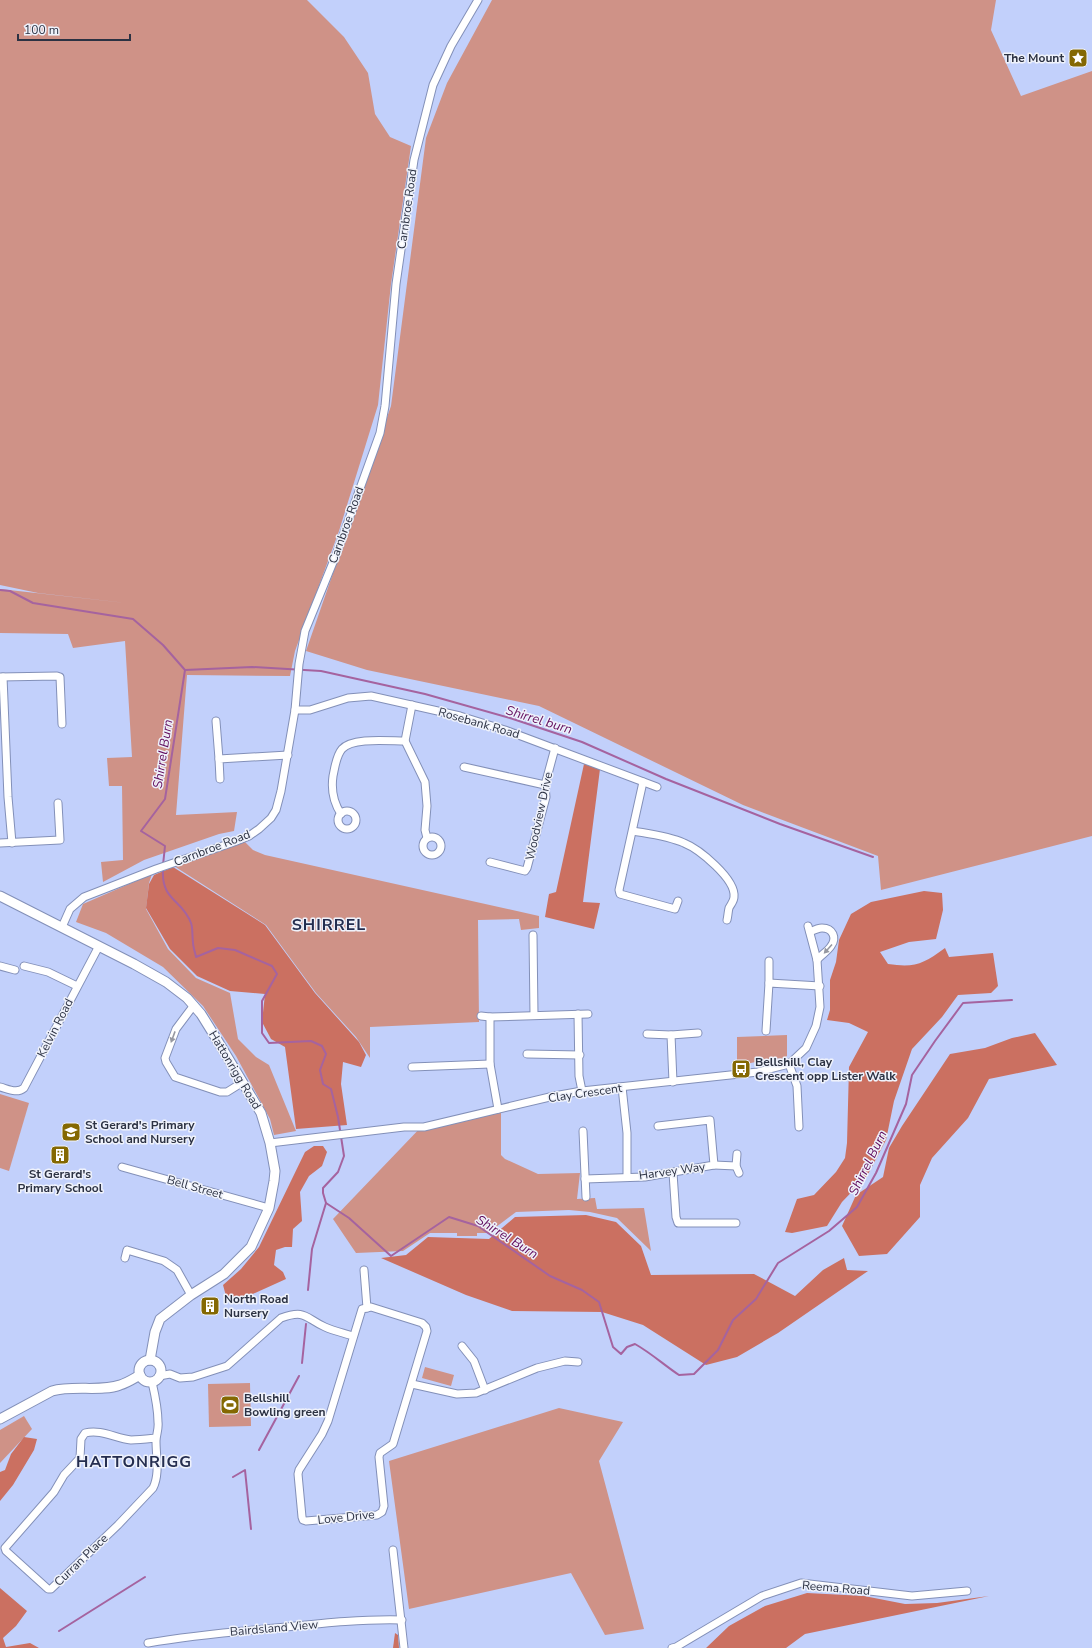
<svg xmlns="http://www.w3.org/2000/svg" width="1092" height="1648" viewBox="0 0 1092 1648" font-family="'Nunito Sans',sans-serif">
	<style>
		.green { fill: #cf9287 }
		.forest { fill: #cb7061 }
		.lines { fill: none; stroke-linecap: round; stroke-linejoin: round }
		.stream { stroke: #a5639f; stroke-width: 2 }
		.minor-casing { stroke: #8390b8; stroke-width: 9 }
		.tertiary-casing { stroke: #8390b8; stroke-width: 11 }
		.minor { stroke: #fff; stroke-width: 7 }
		.tertiary { stroke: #fff; stroke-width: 9 }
		.oneway { fill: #9698a1 }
		.labels { text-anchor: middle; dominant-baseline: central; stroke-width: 3; stroke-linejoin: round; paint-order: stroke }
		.poi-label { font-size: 12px; font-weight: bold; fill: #2c3243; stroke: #eff2fb; text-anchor: start }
		.street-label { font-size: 12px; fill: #2c3243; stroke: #eff2fb }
		.water-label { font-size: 13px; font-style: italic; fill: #610c5d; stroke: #eff2fb }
		.district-label { font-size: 16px; font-weight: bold; letter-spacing: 1px; fill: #242d4f; stroke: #eff2fb }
	</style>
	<rect width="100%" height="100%" fill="#c2d0fb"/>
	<!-- green -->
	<g class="green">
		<path d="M 0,0 L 307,0 L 344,37 L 368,73 L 375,114 L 390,137 L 411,146 L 391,284 L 378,405 L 339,531 L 295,651 L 290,676 L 187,675 L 176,815 L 237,812 L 234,831 L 219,834 L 144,860 L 103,882 L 101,862 L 123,860 L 122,786 L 109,786 L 107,758 L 132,757 L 125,641 L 73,648 L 68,634 L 0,633 L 0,589 L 135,604 L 38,593 L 0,585 Z"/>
		<path d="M 492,0 L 996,0 L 991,30 L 1021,96 L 1092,71 L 1092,836 L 881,890 L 878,856 L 743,805 L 539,706 L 367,670 L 306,651 L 391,406 L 426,138 L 447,83 Z"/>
		<path d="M 244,841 L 253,850 L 265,855 L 539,916 L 539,928 L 521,930 L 519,919 L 478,920 L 479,1022 L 370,1027 L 370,1058 L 356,1037 L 316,993 L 266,925 L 174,866 Z"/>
		<path d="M 152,874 L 149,883 L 146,909 L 168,949 L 196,978 L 230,993 L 238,1039 L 256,1057 L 269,1065 L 296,1131 L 274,1135 L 270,1119 L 236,1056 L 203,1006 L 163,967 L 106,933 L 76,922 L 83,904 Z"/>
		<path d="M 787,1035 L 787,1056 L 782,1059 C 776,1057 753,1063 745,1064 L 744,1065 L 737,1068 L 737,1037 Z"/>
		<path d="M 0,1094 L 29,1103 L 9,1171 L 0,1168 Z"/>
		<path d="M 501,1107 L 501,1155 L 505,1159 L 538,1174 L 580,1173 L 577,1199 L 595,1198 L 597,1209 L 644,1208 L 651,1251 L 617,1218 L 590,1212 L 569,1210 L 516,1212 L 488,1233 L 477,1233 L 477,1236 L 457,1236 L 457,1233 L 430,1233 L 403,1251 L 356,1253 L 333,1219 L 424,1124 Z"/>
		<path d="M 425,1367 L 454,1375 L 451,1386 L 422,1378 Z"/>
		<path d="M 250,1383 L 251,1426 L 209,1427 L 208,1384 Z"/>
		<path d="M 559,1408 L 623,1422 L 599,1461 L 644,1629 L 605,1635 L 571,1573 L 409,1609 L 389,1461 Z"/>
		<path d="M 24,1416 L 32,1429 L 0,1463 L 0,1430 Z"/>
	</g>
	<!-- forest -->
	<g class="forest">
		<path d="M 584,764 L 600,769 L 583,902 L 600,903 L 594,929 L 545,917 L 549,894 L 556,892 Z"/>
		<path d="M 173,867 L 265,925 L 315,993 L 359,1042 L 366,1055 L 361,1067 L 343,1062 L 341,1084 L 347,1125 L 296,1129 L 285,1047 L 271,1039 L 262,1022 L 265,994 L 230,991 L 197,976 L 170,949 L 146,908 L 149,884 L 154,875 Z"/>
		<path d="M 924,891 L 942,893 L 943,910 L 936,939 L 909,942 L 880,952 L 888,964 C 915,968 923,964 945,948 L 949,957 L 993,953 L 998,986 L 991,993 L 958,995 L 942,1017 L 912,1049 L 894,1101 L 886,1140 L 867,1176 L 842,1202 L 827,1226 L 792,1233 L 785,1232 L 797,1199 L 814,1195 L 836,1172 L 845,1158 L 847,1143 L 849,1067 L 868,1032 L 849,1023 L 827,1020 L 830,1010 L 830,980 L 836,962 L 839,940 L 851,914 L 871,902 Z"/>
		<path d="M 1035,1033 L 1057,1065 L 989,1079 L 968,1118 L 932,1158 L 920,1185 L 920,1217 L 887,1254 L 859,1256 L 842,1226 L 856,1195 L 883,1177 L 889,1148 L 902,1126 L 950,1054 L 985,1048 L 1012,1038 Z"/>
		<path d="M 314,1146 L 323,1146 L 327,1152 L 322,1166 L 309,1176 L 300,1192 L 302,1221 L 293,1229 L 292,1247 L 285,1247 L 276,1250 L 274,1265 L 283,1272 L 286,1279 L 246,1297 L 235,1304 L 226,1296 L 223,1285 L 241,1269 L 259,1247 L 305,1152 Z"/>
		<path d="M 586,1215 L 616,1222 L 641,1246 L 651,1275 L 754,1274 L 795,1296 L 823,1270 L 844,1258 L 847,1270 L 868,1271 L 778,1333 L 737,1357 L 706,1365 L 643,1325 L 602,1312 L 512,1311 L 466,1295 L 381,1258 L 406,1255 L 428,1237 L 489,1239 L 515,1217 Z"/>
		<path d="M 24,1437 L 37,1439 L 34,1450 L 13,1485 L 0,1501 L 0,1472 L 5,1470 L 11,1454 Z"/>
		<path d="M 0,1588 L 27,1611 L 16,1626 L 3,1638 L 6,1647 L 30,1643 L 39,1648 L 0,1648 Z"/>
		<path d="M 807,1593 L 864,1596 L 905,1604 L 937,1603 L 989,1596 L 805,1634 L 786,1648 L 706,1648 L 729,1626 L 765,1606 Z"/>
		<path d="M 395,1633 L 398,1635 L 399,1648 L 393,1648 Z"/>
	</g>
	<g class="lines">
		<!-- stream -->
		<g class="stream">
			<path d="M 0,590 L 10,591 L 33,603 L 133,619 L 163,645 L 185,670 L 165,799 L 141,831 L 165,846 L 163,865"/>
			<path d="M 185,670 L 252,667 L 321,671 L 425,694 L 510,718 L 582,742 L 666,779 L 780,824 L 873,857"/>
			<path d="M 163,869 C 161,901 182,899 191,923 C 193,928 192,936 193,942 C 193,947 195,952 196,957 L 218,948 L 235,950 L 272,966 L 277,974 L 262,1001 L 262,1033 L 269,1043 L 311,1041 L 322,1046 L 326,1054 L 320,1070 L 323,1084 L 331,1089 L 338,1117 L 344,1156 L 338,1172 L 323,1188 L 323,1193 L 326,1203 L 349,1218 L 391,1256 L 449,1217 L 478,1226 L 550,1276 L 582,1290 L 599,1302 L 613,1347 L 621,1354 L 627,1347 L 635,1344 C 651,1353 664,1365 679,1375 L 694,1374 L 718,1350 L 733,1320 L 756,1299 L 778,1263 L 829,1231 L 857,1207 L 876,1173 L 906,1104 L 912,1075 L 935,1041 L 963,1003 L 1012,1000"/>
			<path d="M 308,1290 L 312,1249 L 326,1203"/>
			<path d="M 302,1363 L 306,1324"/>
			<path d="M 259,1450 L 299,1376"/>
			<path d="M 233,1477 L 245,1470 L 251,1529"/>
			<path d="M 59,1631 L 145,1577"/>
		</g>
		<defs>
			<g id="minor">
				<path d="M 0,677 L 57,676 L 60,677 L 62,724"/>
				<path d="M 3,677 L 8,797 L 12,843"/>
				<path d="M 295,710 L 310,710 L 348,698 L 371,696 L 460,716 L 505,730 L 657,787"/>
				<path d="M 216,721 L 219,759"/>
				<path d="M 405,741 L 425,782 L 427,806 L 425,830 L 427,838"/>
				<path d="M 464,767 L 545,785"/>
				<path d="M 220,779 L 219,759 L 288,755"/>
				<path d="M 643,782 L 619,890 L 620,894 L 675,909 L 678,901"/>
				<circle cx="347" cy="820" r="9"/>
				<path d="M 341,814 C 333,802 331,790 333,776 C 335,767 336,756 342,749 C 352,737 389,741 405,741 L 412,705"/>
				<path d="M 633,831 C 650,834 668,836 684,843 C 699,849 736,879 734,897 C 734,901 731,904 729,908 C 728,912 728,916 727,920"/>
				<circle cx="432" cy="846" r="9"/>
				<path d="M 0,843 L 60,840 L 58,803"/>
				<path d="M 490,862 L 525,871 L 527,868 L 546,797 L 545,785 L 555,748"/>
				<path d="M 62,927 L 70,909 L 84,897 L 156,869 L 234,842 L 249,836 L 259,829 L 271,818 L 276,810 L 281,791 L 295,710 L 299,664 L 305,631 L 336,555 L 380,433 L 385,406 L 396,284 L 414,160 L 433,85 L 451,46 L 478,0"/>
				<path d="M 810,932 C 814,930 818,928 822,928 C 833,928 837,938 831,946 C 828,951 821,955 817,960"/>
				<path d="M 533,935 L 534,1015"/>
				<path d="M 0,966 L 15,970"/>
				<path d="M 24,966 L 48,972 L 77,986"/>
				<path d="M 769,983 L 769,961"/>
				<path d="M 194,1005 L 176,1029 L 165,1058 L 166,1062 L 175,1077 L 220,1092 L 227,1092 L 243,1082"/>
				<path d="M 578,1014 L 579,1076 L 582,1091"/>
				<path d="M 481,1016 L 490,1017 L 588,1014"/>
				<path d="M 490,1017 L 490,1064 L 498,1109"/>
				<path d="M 766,1031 L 769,983 L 820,986"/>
				<path d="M 647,1034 L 671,1035 L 673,1082"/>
				<path d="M 671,1035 L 698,1033"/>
				<path d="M 527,1054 L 580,1055"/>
				<path d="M 789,1064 L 797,1086 L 799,1127"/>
				<path d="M 412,1067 L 490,1064"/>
				<path d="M 0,1087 C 8,1089 17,1094 24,1088 L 99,946"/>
				<path d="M 622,1087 L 627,1133 L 627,1177"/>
				<path d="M 583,1131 L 586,1197"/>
				<path d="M 270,1143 L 404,1127 L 424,1127 L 554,1096 L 582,1091 L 758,1072 L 789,1064 L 806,1048 L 816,1026 L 820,1007 L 817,960 L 808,926"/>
				<path d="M 737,1154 L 736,1166 L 739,1173"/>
				<path d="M 714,1165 L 736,1166"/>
				<path d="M 122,1167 L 269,1208"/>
				<path d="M 673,1173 L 676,1217 L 678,1223 L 736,1223"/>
				<path d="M 585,1179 L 645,1177 L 714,1165 L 710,1120 L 658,1126"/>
				<path d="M 125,1258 L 127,1250 L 164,1261 L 177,1270 L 191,1295"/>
				<path d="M 364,1270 L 367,1308"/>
				<path d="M 371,1307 L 422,1323 L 426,1327 L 427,1331 L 393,1444 L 380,1453 L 379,1457 L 384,1506 L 382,1512 L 377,1515 L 306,1521 L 303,1520 L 302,1517 L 298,1474 L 299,1470 L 322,1434 L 328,1421 L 362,1309 Z"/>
				<path d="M 462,1346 L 474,1361 L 485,1390"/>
				<path d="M 159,1376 L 170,1374 L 180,1378 L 193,1377 L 227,1366 L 281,1318 C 306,1309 305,1318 325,1327 C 334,1331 344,1333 353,1336"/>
				<path d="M 152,1382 C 155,1395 158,1408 158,1422 C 159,1429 156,1435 156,1441 C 156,1456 160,1474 153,1488 L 118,1525 L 51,1589 L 48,1589 L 6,1551 L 5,1548 L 54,1492 L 64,1475 L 80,1458 L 81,1439 L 85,1433 C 101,1429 115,1438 131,1440 C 139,1440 147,1439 156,1438"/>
				<path d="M 412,1384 L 457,1394 L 476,1393 L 537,1368 L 565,1361 L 578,1362"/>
				<path d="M 393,1550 L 404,1648"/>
				<path d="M 148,1643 C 194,1635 240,1631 286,1627 C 325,1623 363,1619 402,1620"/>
				<path d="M 672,1648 L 676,1647 L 762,1596 L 801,1583 L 912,1596 L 967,1591"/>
			</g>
			<g id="tertiary">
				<path d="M 0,896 L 134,964 L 166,982 L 187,998 L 201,1014 L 219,1043 L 261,1113 L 270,1143 L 275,1171 L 274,1181 L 269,1208 L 251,1247 L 224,1274 L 191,1295 L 160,1319 L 155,1332 L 150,1360"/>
				<circle cx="150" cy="1371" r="11"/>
				<path d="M 0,1419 L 52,1391 C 73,1385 102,1392 120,1385 C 127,1383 133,1379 140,1375"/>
			</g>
		</defs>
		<!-- minor casing -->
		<use href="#minor" class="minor-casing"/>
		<!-- tertiary casing -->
		<use href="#tertiary" class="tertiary-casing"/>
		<!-- minor -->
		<use href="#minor" class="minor"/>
		<!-- tertiary -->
		<use href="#tertiary" class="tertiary"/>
	</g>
	<!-- one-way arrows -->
	<defs><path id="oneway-solid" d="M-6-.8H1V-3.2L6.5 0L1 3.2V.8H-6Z"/></defs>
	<g class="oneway">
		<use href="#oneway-solid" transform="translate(828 949) rotate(132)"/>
		<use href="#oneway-solid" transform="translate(173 1037) rotate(110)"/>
	</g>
	<!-- icons -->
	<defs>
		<symbol id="sight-square" viewBox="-11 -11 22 22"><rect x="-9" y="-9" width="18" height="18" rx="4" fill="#846802" stroke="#eff2fb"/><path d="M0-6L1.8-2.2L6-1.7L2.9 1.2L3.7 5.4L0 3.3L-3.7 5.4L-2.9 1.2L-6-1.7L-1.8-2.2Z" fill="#fff"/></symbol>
		<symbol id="bus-square" viewBox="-11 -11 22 22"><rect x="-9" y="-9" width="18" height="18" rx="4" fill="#846802" stroke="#eff2fb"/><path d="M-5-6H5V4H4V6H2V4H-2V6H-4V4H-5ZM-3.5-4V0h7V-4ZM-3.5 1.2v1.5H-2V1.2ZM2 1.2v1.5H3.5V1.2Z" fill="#fff"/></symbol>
		<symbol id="school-square" viewBox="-11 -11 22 22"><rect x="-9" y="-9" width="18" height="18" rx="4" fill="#846802" stroke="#eff2fb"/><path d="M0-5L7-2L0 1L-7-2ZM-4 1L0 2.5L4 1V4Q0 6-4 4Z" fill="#fff"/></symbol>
		<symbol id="building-square" viewBox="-11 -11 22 22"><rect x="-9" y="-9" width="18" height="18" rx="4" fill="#846802" stroke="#eff2fb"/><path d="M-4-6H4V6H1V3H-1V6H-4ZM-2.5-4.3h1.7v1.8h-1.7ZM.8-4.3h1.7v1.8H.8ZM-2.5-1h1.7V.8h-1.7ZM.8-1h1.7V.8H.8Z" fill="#fff"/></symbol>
		<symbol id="stadium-square" viewBox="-11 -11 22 22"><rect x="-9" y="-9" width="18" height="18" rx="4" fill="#846802" stroke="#eff2fb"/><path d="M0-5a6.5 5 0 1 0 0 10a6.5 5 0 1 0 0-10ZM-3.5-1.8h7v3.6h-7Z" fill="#fff"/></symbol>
	</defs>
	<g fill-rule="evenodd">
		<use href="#sight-square" x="1067" y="47" width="22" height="22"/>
		<use href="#bus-square" x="730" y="1058" width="22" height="22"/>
		<use href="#school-square" x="60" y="1121" width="22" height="22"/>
		<use href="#building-square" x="49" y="1144" width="22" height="22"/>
		<use href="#building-square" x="199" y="1295" width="22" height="22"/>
		<use href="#stadium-square" x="219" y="1394" width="22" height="22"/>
	</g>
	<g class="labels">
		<!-- poi labels -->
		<g class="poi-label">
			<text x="1064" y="58" text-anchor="end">The Mount</text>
			<text x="755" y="1062">Bellshill, Clay<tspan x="755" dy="14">Crescent opp Lister Walk</tspan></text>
			<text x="85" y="1125">St Gerard's Primary<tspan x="85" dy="14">School and Nursery</tspan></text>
			<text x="60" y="1174" text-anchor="middle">St Gerard's<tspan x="60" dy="14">Primary School</tspan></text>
			<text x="224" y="1299">North Road<tspan x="224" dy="14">Nursery</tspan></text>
			<text x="244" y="1398">Bellshill<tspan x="244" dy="14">Bowling green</tspan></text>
		</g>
		<!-- street labels -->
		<g class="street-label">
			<text transform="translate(407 209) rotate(-82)">Carnbroe Road</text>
			<text transform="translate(346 525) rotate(-70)">Carnbroe Road</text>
			<text transform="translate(479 723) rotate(16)">Rosebank Road</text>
			<text transform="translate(539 816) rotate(-78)">Woodview Drive</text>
			<text transform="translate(212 848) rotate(-21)">Carnbroe Road</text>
			<text transform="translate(55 1028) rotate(-63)">Kelvin Road</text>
			<text transform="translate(235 1070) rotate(59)">Hattonrigg Road</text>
			<text transform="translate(585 1093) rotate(-8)">Clay Crescent</text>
			<text transform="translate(672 1171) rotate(-8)">Harvey Way</text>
			<text transform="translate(195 1187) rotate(16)">Bell Street</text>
			<text transform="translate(346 1517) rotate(-6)">Love Drive</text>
			<text transform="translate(81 1560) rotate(-44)">Curran Place</text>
			<text transform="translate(836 1588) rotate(5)">Reema Road</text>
			<text transform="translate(274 1628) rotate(-5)">Bairdsland View</text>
		</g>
		<!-- water labels -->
		<g class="water-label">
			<text transform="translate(539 720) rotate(17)">Shirrel burn</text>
			<text transform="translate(163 754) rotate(-81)">Shirrel Burn</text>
			<text transform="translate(868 1163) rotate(-64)">Shirrel Burn</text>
			<text transform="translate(507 1237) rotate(32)">Shirrel Burn</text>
		</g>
		<!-- district labels -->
		<g class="district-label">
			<text x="329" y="925">SHIRREL</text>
			<text x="134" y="1462">HATTONRIGG</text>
		</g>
	</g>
	<!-- scale -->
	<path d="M18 34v6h112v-6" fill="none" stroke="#2c3243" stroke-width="2"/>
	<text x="24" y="34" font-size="12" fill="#2c3243" stroke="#eff2fb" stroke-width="3" paint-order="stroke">100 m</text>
</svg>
